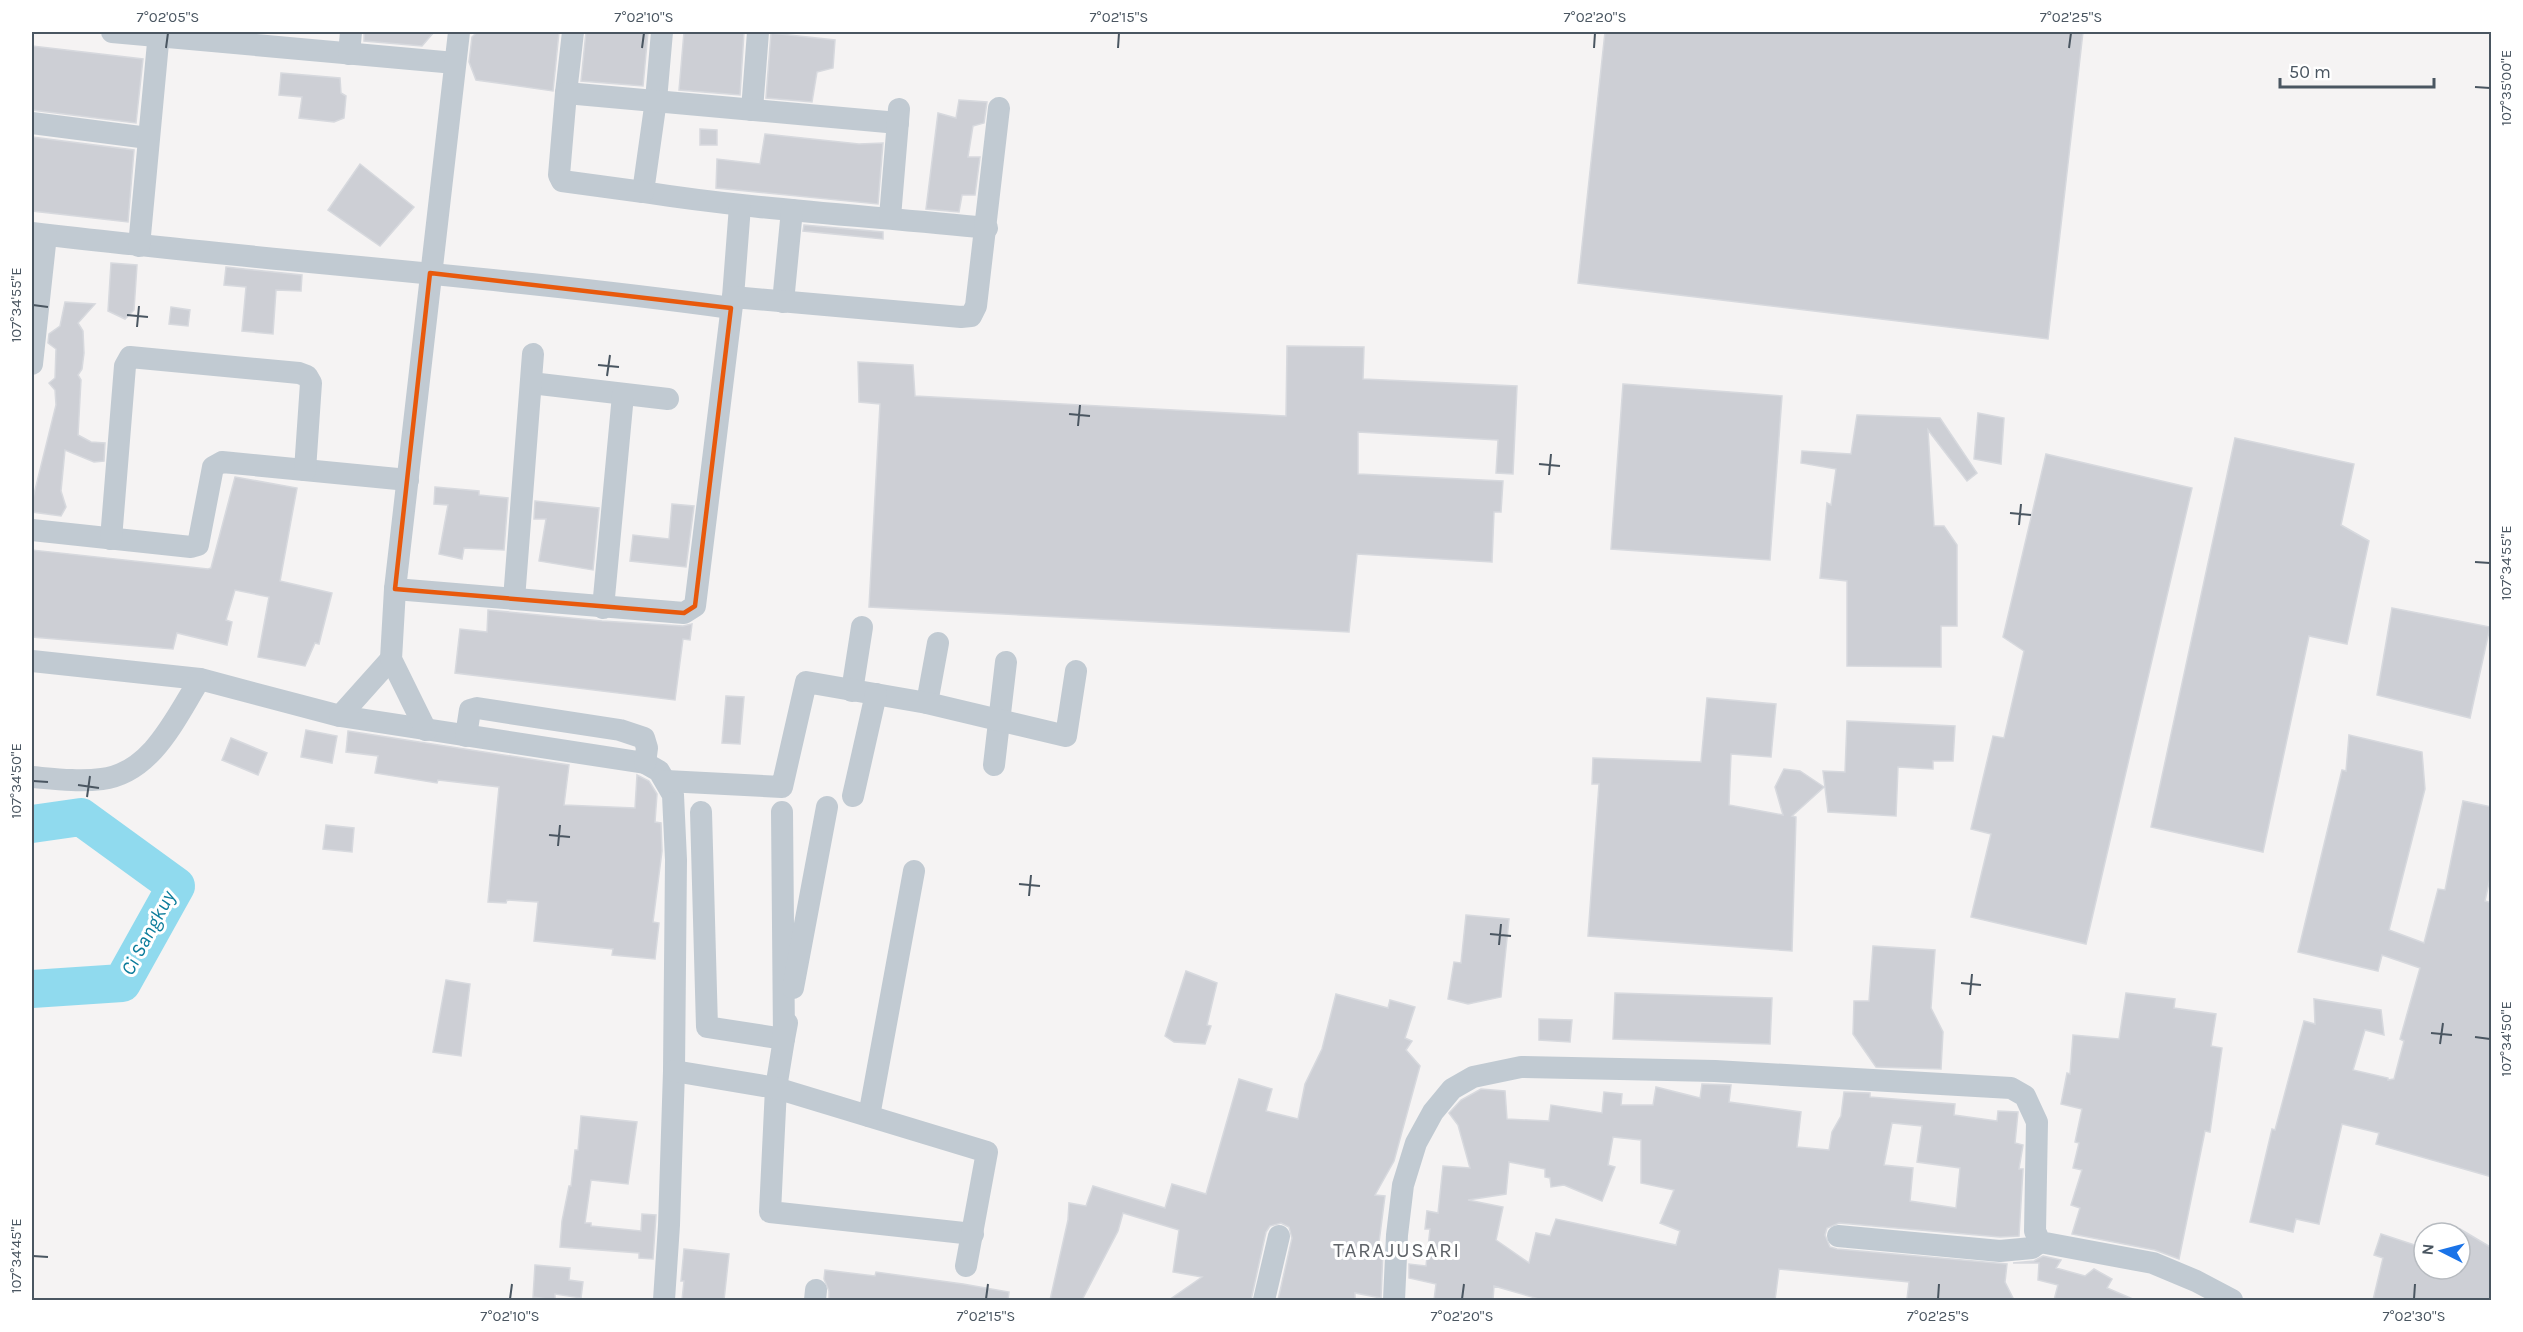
<svg xmlns="http://www.w3.org/2000/svg" width="2523" height="1332" viewBox="0 0 2523 1332" font-family="Karla,sans-serif">
	<style>
		.lines { fill: none; stroke-linecap: round; stroke-linejoin: round }
		.river { stroke: #90daee; stroke-width: 38 }
		.building { fill: #cdcfd5; stroke: #d7d9de; stroke-width: 1.5; fill-rule: evenodd }
		.minor { stroke: #c1cad2; stroke-width: 22 }
		.marked { fill: none; stroke: #e8590c; stroke-width: 4.5; stroke-linejoin: round }
		.ticks { fill: none; stroke: #4a5661; stroke-width: 2 }
		.labels { text-anchor: middle; dominant-baseline: central; stroke-width: 6; stroke-linejoin: round; paint-order: stroke }
		.water-label { font-size: 20px; font-style: italic; fill: #0c7c9b; stroke: #fff }
		.quarter-label { font-size: 21px; letter-spacing: 1.5px; fill: #5f6368; stroke: #fff }
		.neatline { fill: none; stroke: #4a5661; stroke-width: 2 }
		.ticks-label { font-size: 15px; text-anchor: middle; fill: #4a5661 }
	</style>
	<rect width="100%" height="100%" fill="#f5f3f3"/>
	<g class="lines">
		<!-- river -->
		<path class="river" d="M 32,824 L 81,817 L 176,886 L 122,983 L 32,989"/>
	</g>
	<!-- building -->
	<g class="building">
		<path d="M 364,32 L 434,32 L 422,46 L 364,41 Z"/>
		<path d="M 477,32 L 559,32 L 553,91 L 476,80 L 469,62 L 472,37 Z"/>
		<path d="M 586,32 L 648,32 L 643,86 L 581,81 Z"/>
		<path d="M 684,32 L 744,32 L 740,95 L 679,90 Z"/>
		<path d="M 1605,32 L 2083,32 L 2048,339 L 1578,283 Z"/>
		<path d="M 771,33 L 835,40 L 833,68 L 817,72 L 812,102 L 766,98 Z"/>
		<path d="M 32,46 L 143,59 L 136,123 L 32,110 Z"/>
		<path d="M 281,73 L 340,78 L 341,93 L 346,96 L 344,118 L 334,122 L 299,118 L 302,97 L 279,95 Z"/>
		<path d="M 959,100 L 987,102 L 984,123 L 973,126 L 968,157 L 980,157 L 975,195 L 962,195 L 959,212 L 926,209 L 938,113 L 956,118 Z"/>
		<path d="M 700,129 L 717,130 L 717,145 L 700,145 Z"/>
		<path d="M 765,134 L 859,144 L 883,143 L 878,204 L 716,188 L 717,159 L 760,164 Z"/>
		<path d="M 32,137 L 134,150 L 128,222 L 32,211 Z"/>
		<path d="M 360,164 L 414,207 L 380,246 L 328,210 Z"/>
		<path d="M 804,225 L 883,232 L 883,239 L 803,231 Z"/>
		<path d="M 111,263 L 137,265 L 134,310 L 125,319 L 108,311 Z"/>
		<path d="M 226,267 L 302,275 L 301,291 L 276,290 L 273,334 L 242,331 L 246,287 L 224,285 Z"/>
		<path d="M 65,302 L 95,304 L 78,323 L 83,331 L 84,353 L 82,369 L 78,375 L 81,380 L 78,435 L 91,442 L 105,443 L 104,461 L 94,462 L 65,450 L 61,491 L 66,507 L 61,516 L 32,512 L 32,502 L 56,405 L 55,390 L 49,383 L 55,378 L 56,349 L 48,343 L 49,334 L 60,326 Z"/>
		<path d="M 171,307 L 190,310 L 188,326 L 169,324 Z"/>
		<path d="M 1287,346 L 1364,347 L 1363,379 L 1517,386 L 1513,474 L 1496,473 L 1498,440 L 1358,432 L 1358,474 L 1503,481 L 1501,512 L 1494,512 L 1492,562 L 1357,554 L 1349,632 L 869,607 L 880,404 L 859,402 L 858,362 L 913,365 L 915,396 L 1286,416 Z"/>
		<path d="M 1623,384 L 1782,396 L 1770,560 L 1611,549 Z"/>
		<path d="M 1978,413 L 2004,418 L 2001,464 L 1974,459 Z"/>
		<path d="M 1857,415 L 1940,418 L 1977,473 L 1967,481 L 1928,430 L 1934,526 L 1944,526 L 1957,545 L 1957,626 L 1941,626 L 1941,667 L 1847,666 L 1847,581 L 1820,578 L 1827,503 L 1831,505 L 1836,469 L 1801,463 L 1802,451 L 1851,454 Z"/>
		<path d="M 2235,438 L 2354,464 L 2341,525 L 2369,541 L 2347,644 L 2309,636 L 2263,852 L 2151,827 Z"/>
		<path d="M 2046,454 L 2192,488 L 2086,944 L 1971,917 L 1991,834 L 1971,829 L 1993,736 L 2004,738 L 2024,651 L 2003,637 Z"/>
		<path d="M 235,477 L 297,488 L 280,581 L 332,593 L 319,644 L 315,643 L 305,666 L 258,657 L 269,597 L 235,590 L 226,620 L 232,622 L 227,645 L 177,633 L 173,649 L 32,637 L 32,550 L 208,569 L 211,568 Z"/>
		<path d="M 435,487 L 479,491 L 479,495 L 508,498 L 504,550 L 464,548 L 462,559 L 439,554 L 448,505 L 434,504 Z"/>
		<path d="M 535,501 L 599,508 L 593,570 L 539,561 L 546,519 L 534,519 Z"/>
		<path d="M 672,504 L 694,506 L 686,567 L 630,561 L 633,535 L 669,539 Z"/>
		<path d="M 2392,608 L 2490,627 L 2470,718 L 2377,695 Z"/>
		<path d="M 488,610 L 602,621 L 683,626 L 692,624 L 690,640 L 683,639 L 675,700 L 455,673 L 460,629 L 487,632 Z"/>
		<path d="M 726,696 L 744,697 L 740,744 L 722,743 Z"/>
		<path d="M 1707,698 L 1776,704 L 1771,757 L 1731,754 L 1729,805 L 1783,815 L 1775,787 L 1784,769 L 1800,771 L 1824,787 L 1792,816 L 1796,817 L 1792,951 L 1588,936 L 1599,784 L 1592,784 L 1593,758 L 1701,762 Z"/>
		<path d="M 1847,721 L 1955,726 L 1953,761 L 1933,761 L 1933,769 L 1898,767 L 1896,816 L 1828,812 L 1823,771 L 1845,772 Z"/>
		<path d="M 306,730 L 337,736 L 332,763 L 301,757 Z"/>
		<path d="M 348,731 L 569,765 L 564,805 L 635,808 L 637,775 L 649,781 L 657,794 L 655,822 L 661,823 L 662,851 L 653,922 L 659,923 L 655,959 L 612,955 L 613,949 L 534,941 L 538,902 L 507,900 L 506,903 L 488,902 L 499,787 L 438,780 L 437,783 L 375,773 L 378,756 L 346,752 Z"/>
		<path d="M 2349,735 L 2422,752 L 2425,789 L 2389,930 L 2424,943 L 2438,889 L 2445,890 L 2463,801 L 2492,807 L 2492,869 L 2485,901 L 2492,903 L 2492,1177 L 2376,1144 L 2379,1133 L 2342,1124 L 2319,1224 L 2296,1219 L 2293,1232 L 2250,1222 L 2272,1129 L 2275,1130 L 2304,1021 L 2315,1024 L 2314,999 L 2381,1010 L 2384,1035 L 2365,1030 L 2353,1070 L 2388,1078 L 2388,1080 L 2394,1079 L 2404,1041 L 2400,1039 L 2420,968 L 2382,955 L 2378,971 L 2298,952 L 2342,770 L 2346,771 Z"/>
		<path d="M 231,738 L 267,753 L 258,775 L 222,760 Z"/>
		<path d="M 326,825 L 354,828 L 352,852 L 323,849 Z"/>
		<path d="M 1466,915 L 1509,919 L 1501,997 L 1468,1004 L 1448,999 L 1454,962 L 1461,963 Z"/>
		<path d="M 1873,946 L 1935,950 L 1931,1008 L 1943,1032 L 1941,1069 L 1876,1067 L 1853,1034 L 1854,1001 L 1869,1001 Z"/>
		<path d="M 1186,971 L 1217,983 L 1207,1025 L 1211,1026 L 1205,1044 L 1174,1042 L 1165,1036 Z"/>
		<path d="M 446,980 L 470,984 L 461,1056 L 433,1052 Z"/>
		<path d="M 1615,993 L 1772,998 L 1770,1044 L 1613,1039 Z"/>
		<path d="M 2126,993 L 2175,999 L 2174,1008 L 2216,1014 L 2211,1046 L 2222,1048 L 2210,1132 L 2205,1131 L 2179,1259 L 2155,1250 L 2072,1234 L 2080,1208 L 2071,1205 L 2082,1170 L 2073,1168 L 2079,1143 L 2075,1142 L 2082,1109 L 2061,1104 L 2067,1073 L 2070,1074 L 2073,1035 L 2119,1039 Z"/>
		<path d="M 1336,994 L 1388,1008 L 1390,1000 L 1415,1007 L 1405,1038 L 1412,1041 L 1406,1050 L 1420,1066 L 1394,1161 L 1375,1195 L 1385,1196 L 1378,1250 L 1383,1251 L 1381,1298 L 1355,1293 L 1355,1300 L 1278,1300 L 1292,1238 L 1289,1227 L 1281,1223 L 1270,1226 L 1266,1232 L 1251,1300 L 1169,1300 L 1202,1277 L 1173,1272 L 1179,1230 L 1123,1213 L 1118,1231 L 1082,1300 L 1050,1300 L 1068,1220 L 1069,1203 L 1086,1206 L 1093,1186 L 1165,1208 L 1172,1184 L 1206,1194 L 1239,1079 L 1272,1089 L 1266,1111 L 1298,1119 L 1305,1084 L 1322,1049 Z"/>
		<path d="M 1539,1019 L 1572,1020 L 1570,1042 L 1539,1040 Z"/>
		<path d="M 1702,1084 L 1731,1085 L 1729,1102 L 1801,1112 L 1797,1147 L 1829,1150 L 1832,1132 L 1841,1116 L 1844,1092 L 1870,1093 L 1870,1097 L 1955,1104 L 1954,1115 L 1997,1121 L 1998,1111 L 2018,1112 L 2015,1143 L 2023,1145 L 2019,1169 L 2023,1169 L 2019,1236 L 2000,1237 L 1839,1223 L 1827,1228 L 1825,1235 L 1830,1247 L 1837,1249 L 2007,1264 L 2005,1282 L 2014,1300 L 1907,1299 L 1909,1282 L 1779,1269 L 1775,1300 L 1542,1300 L 1494,1286 L 1493,1300 L 1434,1300 L 1436,1284 L 1409,1278 L 1409,1264 L 1426,1266 L 1430,1229 L 1425,1229 L 1427,1211 L 1438,1213 L 1443,1166 L 1470,1168 L 1458,1125 L 1449,1113 L 1461,1100 L 1481,1089 L 1505,1091 L 1507,1119 L 1549,1121 L 1551,1105 L 1602,1113 L 1604,1092 L 1622,1094 L 1621,1105 L 1653,1105 L 1656,1087 L 1700,1098 ZM 1892,1123 L 1922,1126 L 1917,1162 L 1960,1168 L 1956,1208 L 1910,1201 L 1913,1168 L 1884,1165 ZM 1613,1137 L 1641,1140 L 1641,1183 L 1674,1190 L 1660,1223 L 1680,1231 L 1676,1245 L 1556,1219 L 1550,1236 L 1536,1233 L 1529,1263 L 1496,1240 L 1503,1207 L 1468,1200 L 1506,1194 L 1509,1162 L 1545,1169 L 1545,1177 L 1550,1178 L 1551,1187 L 1564,1185 L 1602,1201 L 1615,1167 L 1608,1165 Z"/>
		<path d="M 581,1116 L 637,1122 L 628,1184 L 591,1180 L 585,1223 L 591,1223 L 591,1226 L 641,1231 L 642,1214 L 656,1215 L 653,1259 L 639,1258 L 639,1253 L 560,1247 L 562,1221 L 569,1186 L 571,1186 L 575,1150 L 578,1150 Z"/>
		<path d="M 2460,1229 L 2492,1248 L 2492,1300 L 2373,1300 L 2383,1258 L 2374,1255 L 2381,1234 L 2424,1248 L 2424,1269 L 2460,1269 Z"/>
		<path d="M 684,1249 L 729,1254 L 724,1300 L 682,1300 L 684,1281 L 681,1281 Z"/>
		<path d="M 2043,1256 L 2061,1260 L 2056,1268 L 2085,1276 L 2094,1269 L 2112,1279 L 2107,1288 L 2135,1300 L 2054,1300 L 2058,1285 L 2038,1280 L 2039,1263 L 2013,1263 L 2034,1261 Z"/>
		<path d="M 535,1265 L 570,1268 L 569,1280 L 583,1282 L 581,1298 L 555,1294 L 555,1300 L 533,1297 Z"/>
		<path d="M 825,1270 L 875,1276 L 876,1272 L 963,1284 L 1009,1292 L 1008,1300 L 829,1300 L 829,1291 L 824,1279 Z"/>
	</g>
	<g class="lines">
		<!-- minor -->
		<g class="minor">
			<path d="M 112,32 L 455,63"/>
			<path d="M 662,32 L 656,100 L 643,192 C 757,210 872,216 987,228"/>
			<path d="M 349,54 L 351,32"/>
			<path d="M 566,93 L 573,32"/>
			<path d="M 752,110 L 758,32"/>
			<path d="M 32,123 L 148,138"/>
			<path d="M 643,192 L 562,181 L 559,175 L 566,93 L 898,123"/>
			<path d="M 890,217 L 899,109"/>
			<path d="M 32,233 C 264,261 498,276 731,308"/>
			<path d="M 139,246 L 159,32"/>
			<path d="M 733,297 L 740,206"/>
			<path d="M 783,302 L 792,210"/>
			<path d="M 32,364 L 46,235"/>
			<path d="M 531,383 L 668,399"/>
			<path d="M 32,530 L 191,547 L 198,545 L 213,467 L 222,462 L 408,480"/>
			<path d="M 111,539 L 125,366 L 130,357 L 299,373 L 307,376 L 311,383 L 305,470"/>
			<path d="M 395,589 L 684,613 L 695,606 L 733,297 L 961,317 L 971,316 L 976,306 L 999,108"/>
			<path d="M 514,599 L 533,354"/>
			<path d="M 603,608 L 623,395"/>
			<path d="M 32,661 L 200,679 L 340,716 L 645,763 L 659,771 L 673,795 L 676,860 L 674,1071 L 669,1225 L 664,1300"/>
			<path d="M 852,691 L 862,627"/>
			<path d="M 927,703 L 938,643"/>
			<path d="M 340,716 L 391,659"/>
			<path d="M 426,730 L 391,659 L 395,589 L 459,32"/>
			<path d="M 466,736 L 470,710 L 477,708 L 620,730 L 644,738 L 647,748 L 645,763"/>
			<path d="M 994,765 L 1006,662"/>
			<path d="M 32,777 C 55,779 79,782 102,779 C 152,773 176,717 200,679"/>
			<path d="M 666,781 L 782,787 L 806,682 L 927,703 L 1066,736 L 1076,671"/>
			<path d="M 853,796 L 876,694"/>
			<path d="M 701,812 L 707,1027 L 784,1039 L 787,1023"/>
			<path d="M 782,812 L 784,1039 L 776,1088 L 770,1212 L 973,1234"/>
			<path d="M 793,988 L 827,807"/>
			<path d="M 674,1071 L 776,1088 L 987,1152 L 966,1266"/>
			<path d="M 869,1116 L 914,871"/>
			<path d="M 1838,1236 L 2000,1251 L 2032,1248 L 2040,1242"/>
			<path d="M 815,1300 L 816,1290"/>
			<path d="M 1264,1300 L 1279,1236"/>
			<path d="M 1394,1300 L 1397,1235 L 1403,1185 L 1416,1143 L 1433,1112 L 1452,1089 L 1473,1077 L 1521,1067 L 1715,1071 L 2011,1088 L 2025,1096 L 2037,1122 L 2035,1231 L 2040,1242 L 2153,1263 L 2196,1281 L 2232,1300"/>
		</g>
	</g>
	<!-- marked area -->
	<path class="marked" d="M 430,273 L 731,308 L 695,606 L 684,613 L 395,589 Z"/>
	<!-- ticks -->
	<path class="ticks" d="M 166,48 L 168,33M 642,48 L 644,33M 1118,48 L 1119,33M 1594,48 L 1595,33M 2069,48 L 2071,33M 2475,87 L 2490,88M 33,305 L 48,307M 127,315 L 148,317M 137,327 L 139,306M 598,365 L 619,367M 607,376 L 610,355M 1069,414 L 1090,416M 1078,426 L 1080,405M 1539,464 L 1560,466M 1549,475 L 1551,454M 2010,513 L 2031,515M 2019,525 L 2021,504M 2475,562 L 2490,563M 33,781 L 48,782M 78,785 L 99,788M 87,797 L 90,776M 549,835 L 570,837M 558,846 L 560,825M 1019,884 L 1040,886M 1029,896 L 1031,875M 1490,934 L 1511,936M 1499,945 L 1501,924M 1961,983 L 1981,985M 1970,995 L 1972,974M 2431,1033 L 2452,1035M 2475,1037 L 2490,1039M 2440,1044 L 2443,1023M 33,1256 L 48,1257M 510,1299 L 512,1284M 986,1299 L 988,1284M 1462,1299 L 1464,1284M 1938,1299 L 1939,1284M 2414,1299 L 2415,1284"/>
	<g class="labels">
		<!-- water labels -->
		<g class="water-label">
			<text transform="translate(148 933) rotate(-62)">Ci Sangkuy</text>
		</g>
		<!-- quarter labels -->
		<g class="quarter-label">
			<text x="1397" y="1250">TARAJUSARI</text>
		</g>
	</g>
	<!-- border -->
	<rect width="2523" height="1332" fill="none" stroke="#ffffff" stroke-width="66"/>
	<!-- north arrow -->
	<g transform="translate(2442 1251) rotate(276)"><circle r="28" fill="#ffffff" stroke="#b7bbc0" stroke-width="1.5"/>
	<path d="M0-4.5L10 22L0 15L-10 22Z" fill="#1a73e8"/>
	<text y="-9" font-size="16" font-weight="bold" text-anchor="middle" fill="#4a5661">N</text>
	</g>
	<!-- scale -->
	<path d="M2280 78v9h154v-9" fill="none" stroke="#4a5661" stroke-width="3"/>
	<text x="2289" y="78" font-size="18" fill="#4a5661" stroke="#ffffff" stroke-width="4.5" paint-order="stroke">50 m</text>
	<rect x="33" y="33" width="2457" height="1266" class="neatline"/>
	<g class="ticks-label">
		<text x="168" y="22">7°02'05"S</text>
		<text x="644" y="22">7°02'10"S</text>
		<text x="1119" y="22">7°02'15"S</text>
		<text x="1595" y="22">7°02'20"S</text>
		<text x="2071" y="22">7°02'25"S</text>
		<text transform="translate(2506 88) rotate(-90)" y="5">107°35'00"E</text>
		<text transform="translate(16 305) rotate(-90)" y="5">107°34'55"E</text>
		<text transform="translate(2506 563) rotate(-90)" y="5">107°34'55"E</text>
		<text transform="translate(16 781) rotate(-90)" y="5">107°34'50"E</text>
		<text transform="translate(2506 1039) rotate(-90)" y="5">107°34'50"E</text>
		<text transform="translate(16 1256) rotate(-90)" y="5">107°34'45"E</text>
		<text x="510" y="1321">7°02'10"S</text>
		<text x="986" y="1321">7°02'15"S</text>
		<text x="1462" y="1321">7°02'20"S</text>
		<text x="1938" y="1321">7°02'25"S</text>
		<text x="2414" y="1321">7°02'30"S</text>
	</g>
</svg>
